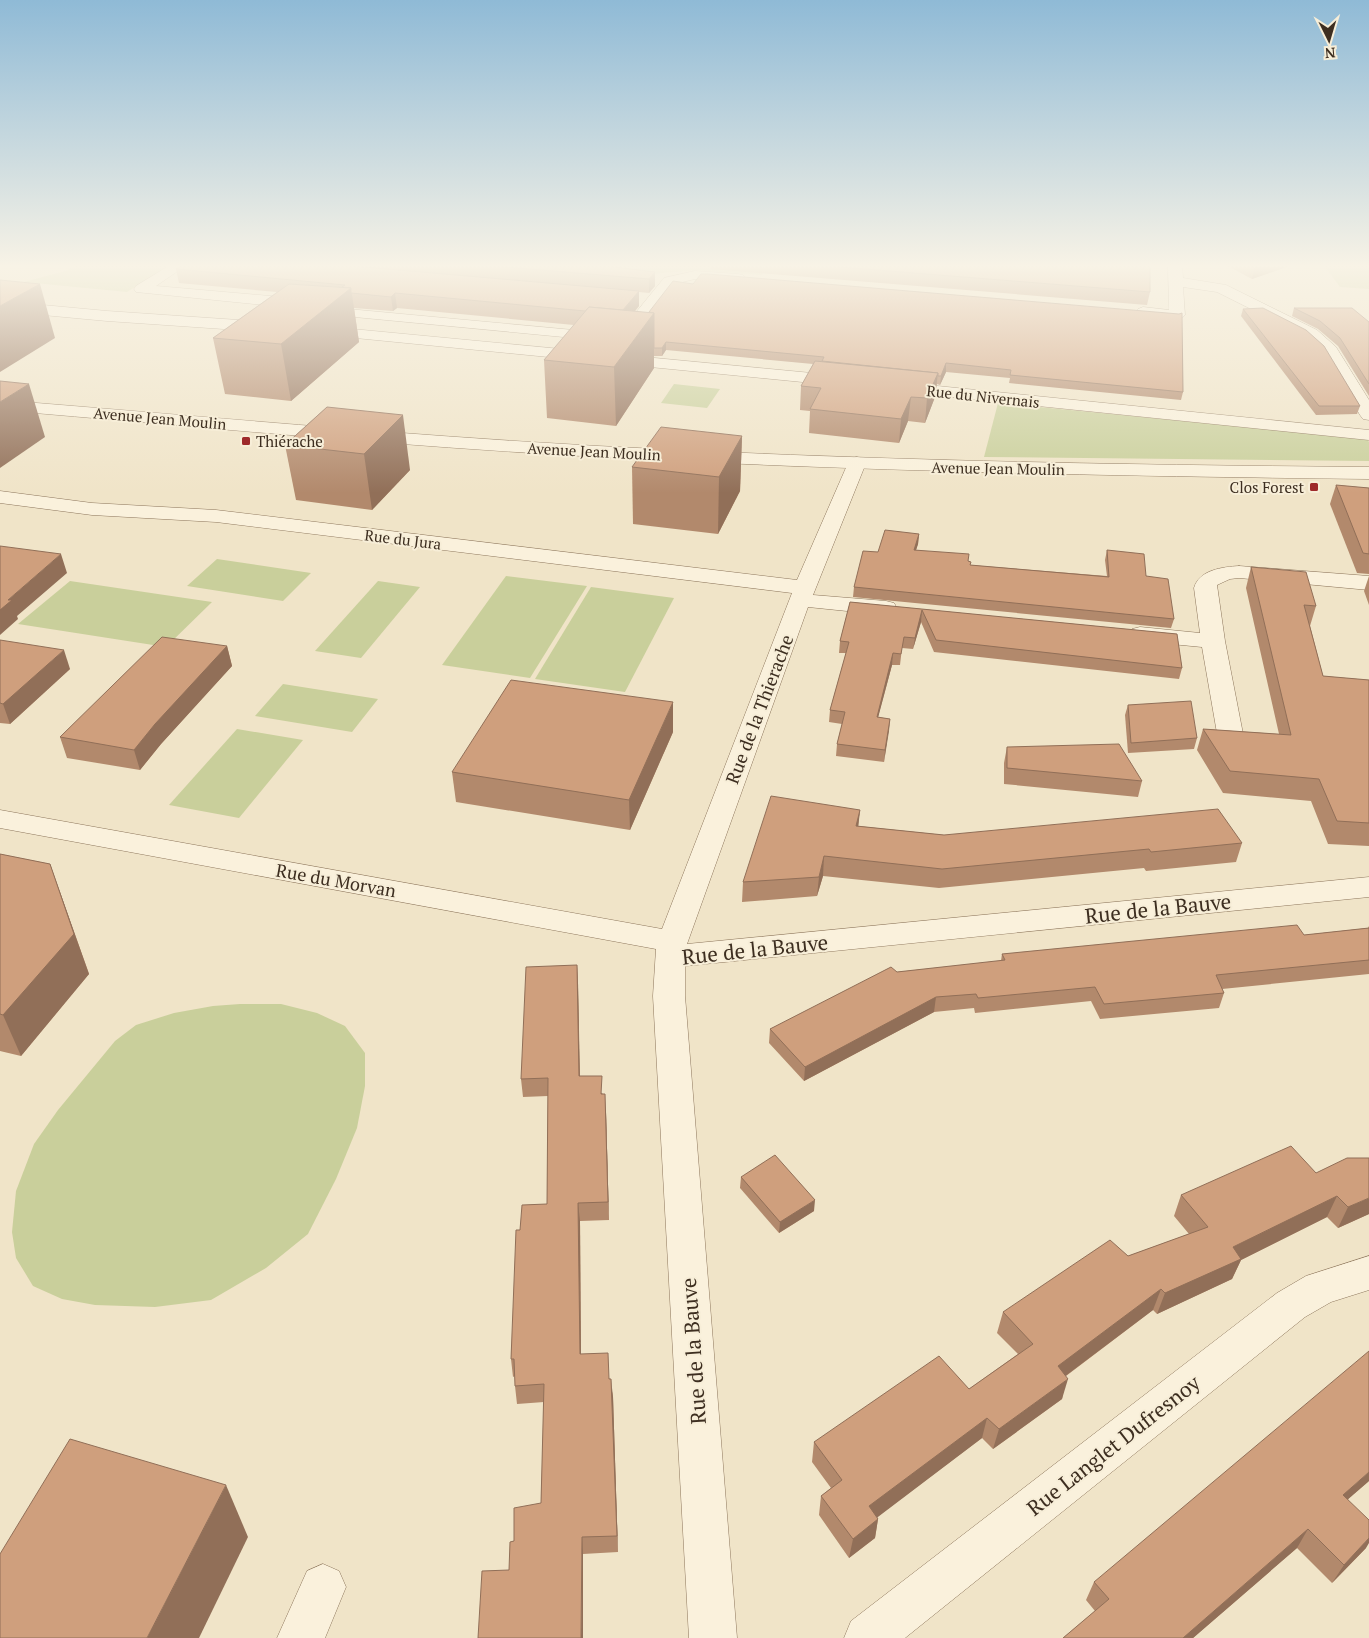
<svg xmlns="http://www.w3.org/2000/svg" width="1369" height="1638" viewBox="0 0 1369 1638" font-family="'PT Serif',serif">
	<style>
		.green { fill: #c9cf9b }
		.lines { fill: none; stroke-linecap: round; stroke-linejoin: round }
		.service-casing { stroke: #8d765c; stroke-width: 1 }
		.minor-casing { stroke: #8d765c; stroke-width: 1 }
		.tertiary-casing { stroke: #8d765c; stroke-width: 1 }
		.service { fill: #faf1dc; fill-rule: evenodd }
		.minor { fill: #faf1dc; fill-rule: evenodd }
		.tertiary { fill: #faf1dc; fill-rule: evenodd }
		.wall { fill: #b2896c }
		.shaded-wall { fill: #916f58 }
		.building { fill: #cf9f7d; stroke: #916f58 }
		.poi-dot { fill: #9e2a2b; stroke: #f7eed8; stroke-width: 2 }
		.labels { text-anchor: middle; dominant-baseline: central; stroke-width: 4; stroke-linejoin: round; paint-order: stroke }
		.far-street-label { font-size: 15px; fill: #3d2e20; stroke: #f7eed8 }
		.far-poi-label { font-size: 15px; fill: #3d2e20; stroke: #f7eed8; text-anchor: start }
		.street-label { font-size: 18px; fill: #3d2e20; stroke: #f7eed8 }
		.near-street-label { font-size: 21px; fill: #3d2e20; stroke: #f7eed8 }
	</style>
	<rect width="100%" height="100%" fill="#f0e4c8"/>
	<!-- green -->
	<g class="green">
		<path d="M 80,264 L 172,264 L 127,292 L 24,282 L 65,271 Z"/>
		<path d="M 525,264 L 766,264 L 762,275 L 697,270 L 651,274 Z"/>
		<path d="M 1323,264 L 1369,264 L 1369,289 L 1340,287 Z"/>
		<path d="M 674,384 L 720,389 L 707,408 L 661,403 Z"/>
		<path d="M 998,403 L 1367,439 L 1369,442 L 1369,461 L 984,457 Z"/>
		<path d="M 217,559 L 311,573 L 283,601 L 187,586 Z"/>
		<path d="M 506,576 L 587,586 L 530,678 L 442,665 Z"/>
		<path d="M 70,581 L 212,602 L 166,647 L 18,624 Z"/>
		<path d="M 378,581 L 420,587 L 361,658 L 315,651 Z"/>
		<path d="M 591,587 L 674,598 L 625,692 L 535,679 Z"/>
		<path d="M 283,684 L 378,699 L 352,732 L 255,716 Z"/>
		<path d="M 237,729 L 303,740 L 239,818 L 169,805 Z"/>
		<path d="M 240,1004 L 281,1004 L 317,1013 L 345,1026 L 365,1053 L 365,1086 L 357,1128 L 336,1179 L 308,1234 L 266,1268 L 211,1300 L 155,1307 L 95,1305 L 62,1299 L 33,1286 L 16,1258 L 12,1232 L 16,1191 L 34,1144 L 58,1110 L 115,1041 L 136,1025 L 174,1013 L 213,1006 Z"/>
	</g>
	<g class="lines">
		<defs>
			<path id="service" d="M 348,309 L 595,332 L 601,336 L 595,340 L 344,316 L 342,313 L 344,310 Z"/>
			<g id="minor">
				<path d="M 172,264 L 188,264 L 156,286 L 304,299 L 309,301 L 312,304 L 309,307 L 304,309 L 136,292 L 134,289 L 136,286 Z"/>
				<path d="M 1168,264 L 1182,264 L 1183,278 L 1226,285 L 1317,330 L 1336,347 L 1369,400 L 1369,420 L 1363,419 L 1360,415 L 1323,353 L 1305,336 L 1217,292 L 1183,287 L 1185,315 L 1182,318 L 1177,320 L 1138,315 L 1135,312 L 1138,309 L 1143,307 L 1169,310 Z"/>
				<path d="M 695,271 L 738,274 L 743,275 L 745,278 L 743,281 L 738,282 L 695,279 L 674,284 L 627,344 L 615,344 L 613,341 L 615,338 L 664,278 Z"/>
				<path d="M 0,301 L 107,311 L 268,322 L 274,324 L 276,327 L 274,330 L 268,332 L 107,321 L 0,311 Z"/>
				<path d="M 321,326 L 843,376 L 849,377 L 852,381 L 849,385 L 843,386 L 315,334 L 313,331 L 315,328 Z"/>
				<path d="M 898,382 L 1369,430 L 1369,440 L 892,391 L 889,387 L 892,383 Z"/>
				<path d="M 857,457 L 864,459 L 866,463 L 813,595 L 886,601 L 894,603 L 897,608 L 894,613 L 886,615 L 808,607 L 687,944 L 1369,877 L 1369,897 L 685,966 L 685,996 L 737,1638 L 689,1638 L 653,996 L 656,949 L 0,828 L 0,810 L 662,929 L 792,593 L 216,522 L 92,515 L 0,503 L 0,491 L 92,503 L 216,510 L 797,580 L 848,463 L 850,459 Z"/>
				<path d="M 1239,566 L 1369,576 L 1369,590 L 1239,578 L 1230,579 L 1217,585 L 1225,641 L 1244,739 L 1240,744 L 1231,747 L 1222,744 L 1218,739 L 1202,647 L 1140,641 L 1132,639 L 1128,634 L 1132,629 L 1140,627 L 1200,633 L 1194,588 C 1199,570 1222,567 1239,566 Z"/>
				<path d="M 1369,1256 L 1369,1290 L 1331,1302 L 1305,1317 L 905,1638 L 844,1638 L 851,1621 L 1277,1293 L 1306,1276 Z"/>
				<path d="M 323,1564 L 339,1571 L 346,1587 L 325,1638 L 277,1638 L 307,1571 Z"/>
			</g>
			<path id="tertiary" d="M 0,400 C 199,416 398,435 598,446 C 855,460 1112,465 1369,467 L 1369,479 C 1112,476 855,471 598,457 C 398,446 199,427 0,410 Z"/>
		</defs>
		<!-- service casing -->
		<use href="#service" class="service-casing"/>
		<!-- minor casing -->
		<use href="#minor" class="minor-casing"/>
		<!-- tertiary casing -->
		<use href="#tertiary" class="tertiary-casing"/>
		<!-- service -->
		<use href="#service" class="service"/>
		<!-- minor -->
		<use href="#minor" class="minor"/>
		<!-- tertiary -->
		<use href="#tertiary" class="tertiary"/>
	</g>
	<!-- wall -->
	<g class="wall">
		<path d="M 185,264 L 570,264 L 655,272 L 655,286 L 649,293 L 639,292 L 639,306 L 635,311 L 1183,392 L 1181,400 L 1009,383 L 1010,378 L 946,372 L 940,385 L 937,384 L 935,397 L 925,423 L 908,421 L 899,443 L 809,433 L 810,411 L 800,410 L 801,386 L 813,364 L 666,350 L 662,356 L 654,356 L 654,368 L 616,426 L 547,418 L 544,360 L 574,325 L 397,308 L 393,311 L 354,308 L 359,342 L 291,401 L 225,394 L 213,338 L 277,292 L 179,283 L 176,269 Z"/>
		<path d="M 711,264 L 1150,264 L 1150,292 L 1147,305 L 711,269 Z"/>
		<path d="M 1224,264 L 1295,264 L 1252,279 Z"/>
		<path d="M 1294,308 L 1369,322 L 1369,396 L 1338,346 L 1318,329 L 1292,316 Z"/>
		<path d="M 1243,309 L 1360,406 L 1357,414 L 1316,415 L 1241,316 Z"/>
		<path d="M 327,407 L 410,470 L 372,510 L 296,500 L 285,445 Z"/>
		<path d="M 742,436 L 740,491 L 718,534 L 633,524 L 632,467 Z"/>
		<path d="M 1336,485 L 1369,488 L 1369,574 L 1357,573 L 1330,504 Z"/>
		<path d="M 919,534 L 918,544 L 916,550 L 968,561 L 970,565 L 1107,576 L 1105,560 L 1107,550 L 1146,576 L 1174,619 L 1171,628 L 853,597 L 854,587 L 878,552 Z"/>
		<path d="M 1251,567 L 1316,606 L 1310,626 L 1323,676 L 1369,680 L 1369,846 L 1328,844 L 1311,801 L 1223,793 L 1197,750 L 1203,729 L 1279,734 L 1246,588 Z"/>
		<path d="M 1369,576 L 1369,605 L 1364,591 Z"/>
		<path d="M 850,602 L 1177,634 L 1182,668 L 1179,679 L 934,652 L 921,622 L 913,649 L 902,648 L 900,665 L 892,665 L 878,717 L 890,719 L 884,762 L 836,756 L 837,744 L 842,724 L 829,722 L 830,710 L 846,653 L 839,653 L 840,641 Z"/>
		<path d="M 0,640 L 70,669 L 10,724 L 0,723 Z"/>
		<path d="M 227,646 L 232,666 L 161,744 L 140,770 L 67,758 L 60,737 Z"/>
		<path d="M 1128,705 L 1197,738 L 1194,749 L 1128,753 L 1125,715 Z"/>
		<path d="M 673,732 L 630,830 L 456,802 L 452,772 Z"/>
		<path d="M 1007,747 L 1142,781 L 1138,797 L 1004,784 L 1004,763 Z"/>
		<path d="M 860,810 L 858,826 L 944,835 L 1242,843 L 1236,862 L 1146,871 L 1144,868 L 939,888 L 823,876 L 817,896 L 742,902 L 743,882 Z"/>
		<path d="M 0,854 L 50,864 L 89,974 L 21,1056 L 0,1051 Z"/>
		<path d="M 1369,926 L 1369,974 L 1222,989 L 1224,993 L 1219,1008 L 1100,1019 L 1091,1001 L 975,1013 L 974,1008 L 934,1012 L 804,1081 L 769,1043 L 770,1029 L 897,972 L 1001,961 L 1002,954 L 1304,935 L 1368,928 Z"/>
		<path d="M 577,965 L 578,983 L 580,1076 L 603,1094 L 606,1112 L 609,1220 L 580,1221 L 581,1354 L 610,1379 L 613,1397 L 618,1552 L 583,1554 L 509,1570 L 514,1541 L 541,1503 L 544,1402 L 517,1404 L 515,1386 L 515,1376 L 513,1377 L 511,1359 L 520,1230 L 547,1204 L 548,1096 L 523,1097 L 521,1079 Z"/>
		<path d="M 1316,1173 L 1369,1214 L 1338,1228 L 1327,1217 L 1241,1260 L 1232,1279 L 1157,1314 L 1153,1310 L 1066,1376 L 1062,1399 L 993,1449 L 982,1438 L 877,1517 L 878,1519 L 875,1538 L 849,1558 L 819,1515 L 821,1496 L 831,1488 L 812,1462 L 814,1442 L 969,1389 L 1018,1354 L 997,1333 L 1003,1312 L 1128,1256 L 1189,1234 L 1174,1216 L 1181,1195 Z"/>
		<path d="M 741,1177 L 814,1211 L 779,1233 L 740,1188 Z"/>
		<path d="M 1369,1481 L 1348,1499 L 1366,1548 L 1332,1583 L 1297,1548 L 1193,1638 L 1063,1638 L 1095,1611 L 1086,1600 L 1094,1582 Z"/>
	</g>
	<!-- shaded-wall -->
	<g class="shaded-wall">
		<path d="M 1256,264 L 1295,264 L 1252,279 Z"/>
		<path d="M 655,272 L 655,286 L 649,293 L 649,279 Z"/>
		<path d="M 40,284 L 55,338 L 0,372 L 0,306 Z"/>
		<path d="M 351,288 L 359,342 L 291,401 L 281,344 Z"/>
		<path d="M 639,291 L 639,306 L 617,333 L 617,318 Z"/>
		<path d="M 395,293 L 397,308 L 393,311 L 391,297 Z"/>
		<path d="M 654,313 L 654,368 L 616,426 L 614,367 Z"/>
		<path d="M 666,342 L 666,350 L 662,356 L 662,348 Z"/>
		<path d="M 946,363 L 946,372 L 940,385 L 941,376 Z"/>
		<path d="M 938,373 L 935,397 L 925,423 L 927,398 Z"/>
		<path d="M 29,384 L 45,437 L 0,468 L 0,402 Z"/>
		<path d="M 911,397 L 908,421 L 899,443 L 901,419 Z"/>
		<path d="M 403,415 L 410,470 L 372,510 L 364,454 Z"/>
		<path d="M 742,436 L 740,491 L 718,534 L 719,477 Z"/>
		<path d="M 919,534 L 918,544 L 913,559 L 914,550 Z"/>
		<path d="M 61,554 L 67,573 L 17,616 L 18,619 L 0,635 L 0,610 L 8,600 Z"/>
		<path d="M 922,610 L 921,622 L 913,649 L 915,638 Z"/>
		<path d="M 227,646 L 232,666 L 161,744 L 140,770 L 134,750 L 155,724 Z"/>
		<path d="M 64,650 L 70,669 L 10,724 L 3,704 Z"/>
		<path d="M 893,653 L 892,665 L 875,729 L 877,717 Z"/>
		<path d="M 673,702 L 673,732 L 630,830 L 629,800 Z"/>
		<path d="M 890,719 L 889,731 L 884,762 L 885,750 Z"/>
		<path d="M 860,810 L 858,829 L 856,826 Z"/>
		<path d="M 824,856 L 823,876 L 817,896 L 819,877 Z"/>
		<path d="M 50,864 L 89,974 L 21,1056 L 3,1015 Z"/>
		<path d="M 577,965 L 578,983 L 580,1095 L 579,1076 Z"/>
		<path d="M 936,997 L 934,1012 L 804,1081 L 805,1067 Z"/>
		<path d="M 605,1094 L 606,1112 L 609,1220 L 608,1202 Z"/>
		<path d="M 1337,1196 L 1327,1217 L 1241,1260 L 1232,1279 L 1157,1314 L 1165,1293 L 1233,1247 Z"/>
		<path d="M 1369,1198 L 1369,1214 L 1338,1228 L 1348,1207 Z"/>
		<path d="M 815,1200 L 814,1211 L 779,1233 L 780,1222 Z"/>
		<path d="M 578,1203 L 580,1221 L 581,1372 L 580,1354 Z"/>
		<path d="M 1161,1289 L 1153,1310 L 1052,1386 L 1058,1366 Z"/>
		<path d="M 611,1379 L 613,1397 L 618,1552 L 617,1536 Z"/>
		<path d="M 1068,1379 L 1062,1399 L 993,1449 L 999,1429 Z"/>
		<path d="M 987,1418 L 982,1438 L 866,1526 L 869,1506 Z"/>
		<path d="M 1369,1472 L 1369,1481 L 1331,1514 L 1343,1495 Z"/>
		<path d="M 226,1485 L 248,1537 L 199,1638 L 147,1638 Z"/>
		<path d="M 878,1519 L 875,1538 L 849,1558 L 853,1539 Z"/>
		<path d="M 1308,1529 L 1297,1548 L 1193,1638 L 1183,1638 Z"/>
		<path d="M 582,1537 L 583,1554 L 583,1638 L 581,1638 Z"/>
		<path d="M 1369,1538 L 1369,1543 L 1366,1548 L 1332,1583 L 1344,1565 Z"/>
	</g>
	<!-- building -->
	<g class="building">
		<path d="M 185,264 L 330,264 L 639,291 L 623,310 L 589,307 L 585,311 L 395,293 L 391,297 L 351,293 L 351,288 L 342,287 L 345,285 L 176,269 Z"/>
		<path d="M 469,264 L 570,264 L 584,266 L 586,264 L 591,264 L 655,272 L 649,279 Z"/>
		<path d="M 802,264 L 1150,264 L 1150,292 Z"/>
		<path d="M 701,274 L 708,274 L 1179,314 L 1182,313 L 1183,392 L 1010,375 L 1011,370 L 946,363 L 941,376 L 938,376 L 938,373 L 822,361 L 824,357 L 666,342 L 662,348 L 654,348 L 654,313 L 649,312 L 673,281 L 693,284 Z"/>
		<path d="M 0,280 L 40,284 L 0,306 Z"/>
		<path d="M 289,284 L 351,288 L 281,344 L 213,338 Z"/>
		<path d="M 589,307 L 654,313 L 614,367 L 544,360 Z"/>
		<path d="M 1263,308 L 1306,330 L 1324,346 L 1360,406 L 1319,406 L 1243,309 Z"/>
		<path d="M 1294,308 L 1352,308 L 1369,322 L 1369,384 L 1340,338 L 1320,321 Z"/>
		<path d="M 815,361 L 938,373 L 927,398 L 911,397 L 901,419 L 810,409 L 821,388 L 801,386 Z"/>
		<path d="M 0,381 L 29,384 L 0,402 Z"/>
		<path d="M 327,407 L 403,415 L 364,454 L 285,445 Z"/>
		<path d="M 661,427 L 742,436 L 719,477 L 632,467 Z"/>
		<path d="M 1336,485 L 1369,488 L 1369,554 L 1363,553 Z"/>
		<path d="M 885,530 L 919,534 L 914,550 L 969,554 L 968,561 L 971,562 L 970,565 L 1109,577 L 1107,550 L 1144,554 L 1146,576 L 1168,579 L 1174,619 L 854,587 L 863,551 L 878,552 Z"/>
		<path d="M 0,546 L 61,554 L 8,600 L 12,600 L 0,610 Z"/>
		<path d="M 1251,567 L 1306,572 L 1316,606 L 1304,605 L 1323,676 L 1369,680 L 1369,823 L 1337,821 L 1319,779 L 1230,771 L 1203,729 L 1291,735 Z"/>
		<path d="M 850,602 L 1177,634 L 1182,668 L 936,640 L 922,610 L 915,638 L 904,637 L 901,654 L 893,653 L 877,717 L 890,719 L 885,750 L 837,744 L 845,712 L 830,710 L 849,642 L 840,641 Z"/>
		<path d="M 162,637 L 227,646 L 155,724 L 134,750 L 60,737 Z"/>
		<path d="M 0,640 L 64,650 L 3,704 L 0,703 Z"/>
		<path d="M 511,680 L 673,702 L 629,800 L 452,772 Z"/>
		<path d="M 1191,701 L 1197,738 L 1131,743 L 1128,705 Z"/>
		<path d="M 1119,744 L 1142,781 L 1007,768 L 1007,747 Z"/>
		<path d="M 771,796 L 860,810 L 856,826 L 944,835 L 1218,809 L 1242,843 L 1151,852 L 1149,849 L 942,869 L 824,856 L 819,877 L 743,882 Z"/>
		<path d="M 0,854 L 50,864 L 74,934 L 3,1015 L 0,1014 Z"/>
		<path d="M 1297,925 L 1304,935 L 1369,928 L 1369,960 L 1216,975 L 1224,993 L 1104,1004 L 1095,987 L 978,998 L 976,994 L 936,997 L 805,1067 L 770,1029 L 891,967 L 897,972 L 1005,960 L 1002,954 Z"/>
		<path d="M 577,965 L 579,1076 L 602,1076 L 601,1094 L 605,1094 L 608,1202 L 578,1203 L 580,1354 L 608,1353 L 609,1379 L 611,1379 L 617,1536 L 582,1537 L 581,1638 L 478,1638 L 482,1571 L 509,1570 L 510,1542 L 514,1541 L 514,1508 L 541,1503 L 544,1384 L 515,1386 L 514,1359 L 511,1359 L 516,1230 L 520,1230 L 522,1205 L 547,1204 L 548,1078 L 521,1079 L 526,967 Z"/>
		<path d="M 1291,1146 L 1316,1173 L 1347,1158 L 1369,1158 L 1369,1198 L 1348,1207 L 1337,1196 L 1233,1247 L 1241,1259 L 1165,1293 L 1161,1289 L 1058,1366 L 1068,1379 L 999,1429 L 987,1418 L 869,1506 L 878,1519 L 853,1539 L 821,1496 L 842,1480 L 814,1442 L 939,1356 L 969,1389 L 1033,1344 L 1003,1312 L 1110,1240 L 1128,1256 L 1208,1227 L 1181,1195 Z"/>
		<path d="M 775,1155 L 815,1200 L 780,1222 L 741,1177 Z"/>
		<path d="M 1369,1351 L 1369,1472 L 1343,1495 L 1369,1520 L 1369,1538 L 1344,1565 L 1308,1529 L 1183,1638 L 1063,1638 L 1109,1599 L 1094,1582 Z"/>
		<path d="M 70,1439 L 226,1485 L 147,1638 L 0,1638 L 0,1554 Z"/>
	</g>
	<!-- sky -->
	<linearGradient id="sky" x2="0" y2="1"><stop stop-color="#8fbad6"/><stop offset="0.54" stop-color="#f8f3e6"/><stop offset="1" stop-color="#f8f3e6" stop-opacity="0"/></linearGradient>
	<rect width="1369" height="493" fill="url(#sky)"/>
	<!-- markers -->
	<g class="poi-dot">
		<rect x="241" y="436" width="10" height="10" rx="2.5"/>
		<rect x="1309" y="482" width="10" height="10" rx="2.5"/>
	</g>
	<g class="labels">
		<!-- far-street labels -->
		<g class="far-street-label">
			<text transform="translate(983 396) rotate(6)">Rue du Nivernais</text>
			<text transform="translate(160 418) rotate(5)">Avenue Jean Moulin</text>
			<text transform="translate(594 451) rotate(3)">Avenue Jean Moulin</text>
			<text transform="translate(998 468) rotate(1)">Avenue Jean Moulin</text>
			<text transform="translate(403 539) rotate(7)">Rue du Jura</text>
		</g>
		<!-- far-poi labels -->
		<g class="far-poi-label">
			<text x="256" y="441">Thiérache</text>
			<text x="1304" y="487" text-anchor="end">Clos Forest</text>
		</g>
		<!-- street labels -->
		<g class="street-label">
			<text transform="translate(759 709) rotate(-69)">Rue de la Thierache</text>
			<text transform="translate(336 880) rotate(10)">Rue du Morvan</text>
		</g>
		<!-- near-street labels -->
		<g class="near-street-label">
			<text transform="translate(1158 908) rotate(-6)">Rue de la Bauve</text>
			<text transform="translate(755 949) rotate(-6)">Rue de la Bauve</text>
			<text transform="translate(693 1351) rotate(-94)">Rue de la Bauve</text>
			<text transform="translate(1113 1445) rotate(-38)">Rue Langlet Dufresnoy</text>
		</g>
	</g>
	<!-- north arrow -->
	<g transform="translate(1329 40) rotate(175)" stroke="#f7eed8" stroke-width="4" paint-order="stroke">
	<path d="M0-4L9 19L0 12L-9 19Z" fill="#3d2e20"/>
	<text y="-8" font-size="14" font-weight="bold" text-anchor="middle" fill="#3d2e20">N</text>
	</g>
</svg>
